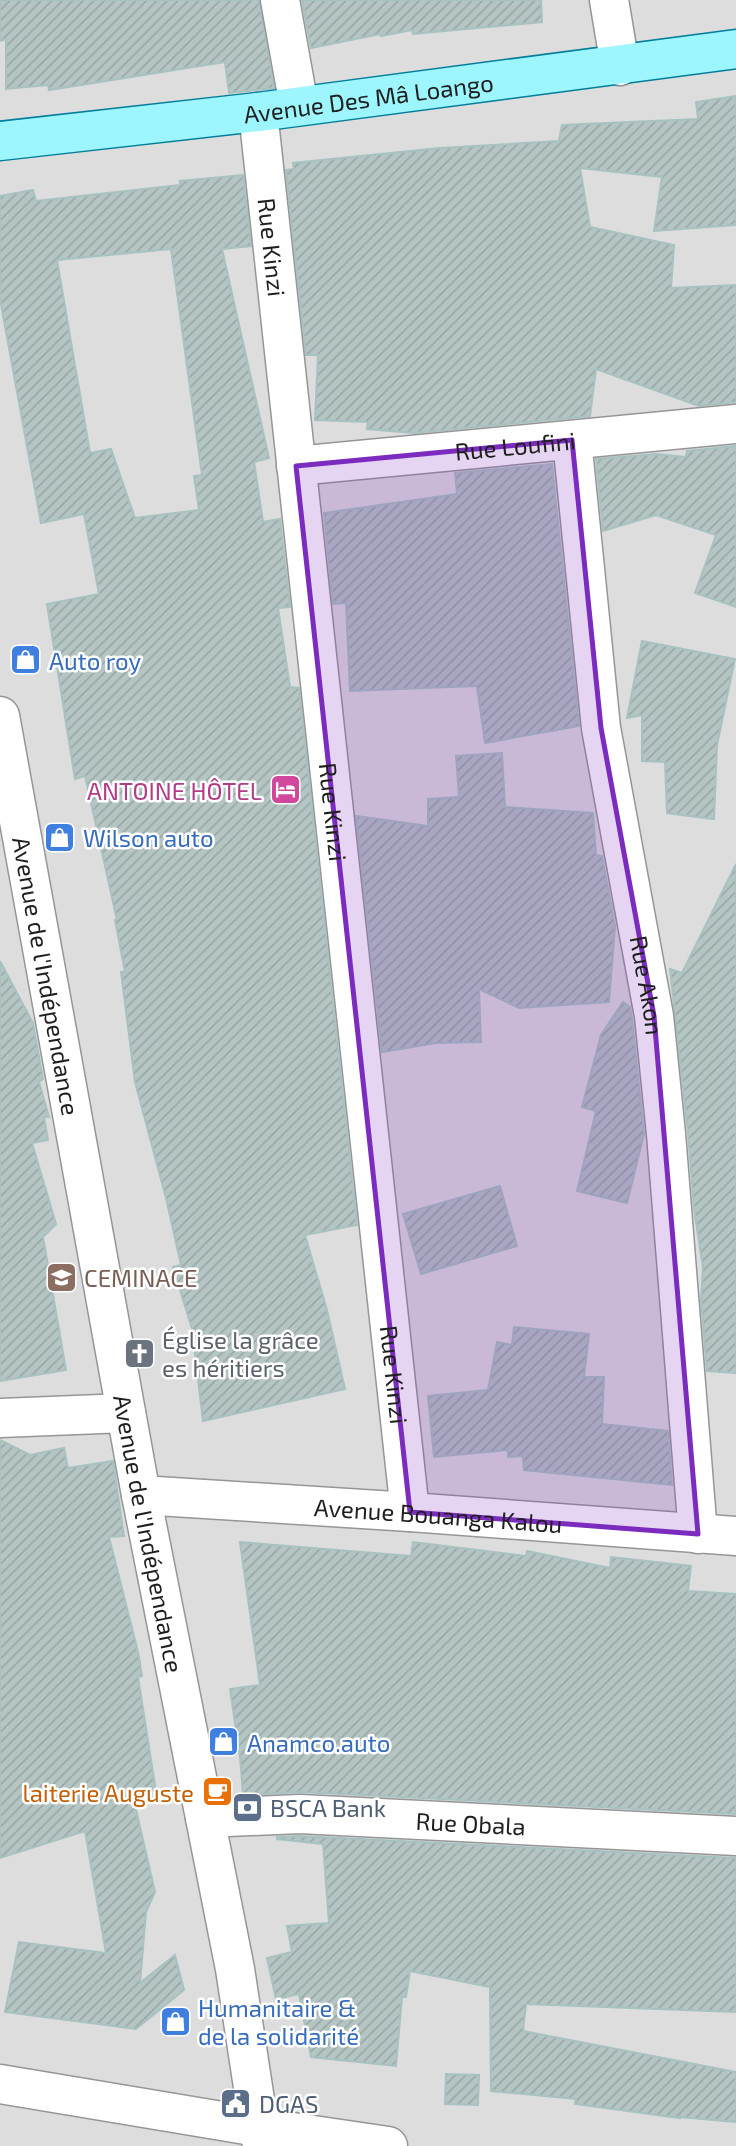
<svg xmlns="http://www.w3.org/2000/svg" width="736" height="2146" viewBox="0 0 736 2146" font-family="'Exo 2',sans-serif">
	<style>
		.residential { fill: #dcdddc }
		.building { fill: url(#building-hatch); stroke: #a7c2c1; stroke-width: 2; fill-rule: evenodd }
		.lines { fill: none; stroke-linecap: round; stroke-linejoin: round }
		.minor-casing { stroke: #969696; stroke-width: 41 }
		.major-casing { stroke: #007d9a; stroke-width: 41 }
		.minor { stroke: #fff; stroke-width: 38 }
		.major { stroke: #9df5fd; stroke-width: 38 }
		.marked { fill: #7b2cbf; fill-opacity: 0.2; stroke: #7b2cbf; stroke-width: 5; stroke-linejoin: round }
		.labels { text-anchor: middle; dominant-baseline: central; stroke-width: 5; stroke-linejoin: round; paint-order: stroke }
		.street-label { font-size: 24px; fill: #1f1f1f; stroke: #fff }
		.shop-label { font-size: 24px; fill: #366cbe; stroke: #fff; text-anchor: start }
		.hotel-label { font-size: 24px; fill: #b23c85; stroke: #fff; text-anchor: end }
		.education-label { font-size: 24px; fill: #785e54; stroke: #fff; text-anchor: start }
		.worship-label { font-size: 24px; fill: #5b616d; stroke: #fff; text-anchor: start }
		.food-label { font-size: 24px; fill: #c56008; stroke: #fff; text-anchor: end }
		.service-label { font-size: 24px; fill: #4e5e75; stroke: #fff; text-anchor: start }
	</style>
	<defs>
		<pattern id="building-hatch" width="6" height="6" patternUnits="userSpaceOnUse" patternTransform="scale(1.75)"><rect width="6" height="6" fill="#b4c5c4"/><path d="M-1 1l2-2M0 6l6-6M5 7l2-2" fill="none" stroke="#9aa9a8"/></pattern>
	</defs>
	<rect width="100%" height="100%" fill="#e5eef0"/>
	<!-- residential -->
	<rect class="residential" x="0" y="0" width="736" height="2146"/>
	<!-- building -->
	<g class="building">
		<path d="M 0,0 L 259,0 L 274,88 L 229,93 L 225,62 L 49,90 L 48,85 L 6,89 L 6,39 L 0,41 Z"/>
		<path d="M 302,0 L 541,0 L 542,22 L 413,34 L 412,30 L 381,36 L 380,34 L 311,48 Z"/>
		<path d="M 736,96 L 736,225 L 654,231 L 662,177 L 580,168 L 590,227 L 674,245 L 671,288 L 736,285 L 736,402 L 699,406 L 596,369 L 590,416 L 414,433 L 367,429 L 368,422 L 315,420 L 318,355 L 306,355 L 286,170 L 294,169 L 293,163 L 440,148 L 559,141 L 562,125 L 698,119 L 696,102 Z"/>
		<path d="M 243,175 L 251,246 L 222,249 L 269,458 L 254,462 L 263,522 L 280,519 L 290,607 L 278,608 L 290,687 L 299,688 L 357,1225 L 305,1235 L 327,1310 L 345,1389 L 203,1421 L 192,1329 L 173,1267 L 181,1265 L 166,1198 L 135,1082 L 121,972 L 125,972 L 115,920 L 117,920 L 85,776 L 75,779 L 47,604 L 99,594 L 84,514 L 41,523 L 0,299 L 0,196 L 33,190 L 36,201 L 180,185 L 180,181 ZM 171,249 L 202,475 L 194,476 L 199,510 L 135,518 L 111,449 L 90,453 L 57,260 Z"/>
		<path d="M 736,446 L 736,607 L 695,593 L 716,535 L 656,515 L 603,531 L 596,459 L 656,454 L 686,457 L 687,451 Z"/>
		<path d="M 552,464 L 579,726 L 485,743 L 477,686 L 350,691 L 346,603 L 333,604 L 324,513 L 457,494 L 455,473 Z"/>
		<path d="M 642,641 L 735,659 L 717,745 L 714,819 L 667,813 L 665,762 L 642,761 L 642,715 L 627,718 Z"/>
		<path d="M 502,753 L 505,807 L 593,813 L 596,855 L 602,856 L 615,926 L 609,1002 L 519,1008 L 479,989 L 481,1042 L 436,1043 L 382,1052 L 356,816 L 428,826 L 428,799 L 459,797 L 456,756 Z"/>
		<path d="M 736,864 L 736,1373 L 707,1371 L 701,1299 L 703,1268 L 694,1209 L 688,1132 L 670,969 L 682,973 Z"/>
		<path d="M 0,961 L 33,1023 L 43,1079 L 39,1082 L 49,1117 L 44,1117 L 48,1140 L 32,1143 L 56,1224 L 43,1237 L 66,1370 L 0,1381 Z"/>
		<path d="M 623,1002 L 630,1007 L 632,1019 L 644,1134 L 627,1203 L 577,1191 L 596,1111 L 582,1107 L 601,1035 Z"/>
		<path d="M 500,1186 L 517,1246 L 421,1274 L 403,1214 Z"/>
		<path d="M 514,1327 L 589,1334 L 584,1377 L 604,1377 L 602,1424 L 668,1431 L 672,1485 L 524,1470 L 523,1456 L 508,1457 L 508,1450 L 434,1457 L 428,1396 L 488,1390 L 497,1342 L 512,1345 Z"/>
		<path d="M 0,1440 L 30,1455 L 64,1448 L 68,1468 L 113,1461 L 124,1536 L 109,1537 L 138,1652 L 142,1676 L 138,1677 L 157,1798 L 134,1801 L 155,1892 L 146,1912 L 140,1983 L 175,1955 L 184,1990 L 136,2029 L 5,2012 L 19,1942 L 106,1953 L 85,1831 L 0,1858 Z"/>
		<path d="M 240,1542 L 411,1556 L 413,1542 L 526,1556 L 527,1551 L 610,1568 L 611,1557 L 691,1566 L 688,1591 L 736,1594 L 736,1814 L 301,1792 L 243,1795 L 240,1756 L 230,1689 L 260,1685 Z"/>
		<path d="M 300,1836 L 736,1858 L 736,2012 L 526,2004 L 523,2031 L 736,2072 L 736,2122 L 680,2117 L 680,2118 L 575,2104 L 576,2099 L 491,2091 L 490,1987 L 410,1971 L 406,1997 L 402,1997 L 396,2066 L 311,2057 L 299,1994 L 276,1999 L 267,1958 L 292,1952 L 287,1926 L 329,1923 L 323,1844 L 277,1839 L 277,1837 Z"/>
		<path d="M 446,2074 L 479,2075 L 478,2105 L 445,2104 Z"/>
	</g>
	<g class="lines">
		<defs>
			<g id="minor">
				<path d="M 280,0 L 299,106"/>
				<path d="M 609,0 L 620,66"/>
				<path id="s1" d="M 258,112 L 410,1512"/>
				<path id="s2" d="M 572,440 L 601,728 L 654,1016 L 666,1134 L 698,1534"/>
				<path id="s3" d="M 296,466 L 736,424"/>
				<path id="s4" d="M 0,716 L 141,1495 L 235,1969 L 262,2146"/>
				<path d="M 0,1418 L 126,1413"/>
				<path id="s5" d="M 141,1495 L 410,1512 L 736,1536"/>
				<path id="s6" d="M 205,1818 L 300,1814 L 736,1836"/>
				<path d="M 0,2084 L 258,2127 L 388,2146"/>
			</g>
			<g id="major">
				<path id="s7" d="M 0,141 L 258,112 L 736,49"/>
			</g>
		</defs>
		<!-- minor casing -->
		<use href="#minor" class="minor-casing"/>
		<!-- major casing -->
		<use href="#major" class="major-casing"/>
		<!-- minor -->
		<use href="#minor" class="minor"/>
		<!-- major -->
		<use href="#major" class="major"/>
	</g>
	<!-- marked area -->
	<path class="marked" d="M 572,440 L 601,728 L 654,1016 L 698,1534 L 410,1512 L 296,466 Z"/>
	<!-- icons -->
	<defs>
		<symbol id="shop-square" viewBox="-11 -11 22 22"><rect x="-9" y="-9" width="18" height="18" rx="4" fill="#3f7fe0" stroke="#fff"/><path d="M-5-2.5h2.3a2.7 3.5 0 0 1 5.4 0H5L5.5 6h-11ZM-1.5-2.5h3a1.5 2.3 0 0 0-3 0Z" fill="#fff"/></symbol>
		<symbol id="hotel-square" viewBox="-11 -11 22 22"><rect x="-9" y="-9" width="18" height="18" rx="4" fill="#d1479c" stroke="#fff"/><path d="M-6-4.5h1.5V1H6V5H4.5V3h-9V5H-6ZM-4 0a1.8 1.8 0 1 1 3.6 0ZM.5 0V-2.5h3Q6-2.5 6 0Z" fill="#fff"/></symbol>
		<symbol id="school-square" viewBox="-11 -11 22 22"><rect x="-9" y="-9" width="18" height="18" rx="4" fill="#8d6e63" stroke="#fff"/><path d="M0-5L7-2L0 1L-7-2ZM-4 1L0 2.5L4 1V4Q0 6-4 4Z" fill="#fff"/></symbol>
		<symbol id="church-square" viewBox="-11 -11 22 22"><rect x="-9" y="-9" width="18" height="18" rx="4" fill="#6b7280" stroke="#fff"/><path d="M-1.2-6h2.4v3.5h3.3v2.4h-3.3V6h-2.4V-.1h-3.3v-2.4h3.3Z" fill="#fff"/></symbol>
		<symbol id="cafe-square" viewBox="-11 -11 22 22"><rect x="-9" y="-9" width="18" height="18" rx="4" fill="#e8710a" stroke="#fff"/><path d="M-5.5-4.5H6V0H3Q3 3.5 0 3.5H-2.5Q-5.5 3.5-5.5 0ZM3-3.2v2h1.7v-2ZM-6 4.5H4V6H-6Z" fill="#fff"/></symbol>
		<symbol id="bank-square" viewBox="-11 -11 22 22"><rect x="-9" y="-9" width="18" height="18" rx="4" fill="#5c6f8a" stroke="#fff"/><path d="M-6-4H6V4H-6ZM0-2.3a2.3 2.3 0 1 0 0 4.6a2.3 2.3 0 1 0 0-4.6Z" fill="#fff"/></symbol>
		<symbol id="civic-square" viewBox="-11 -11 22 22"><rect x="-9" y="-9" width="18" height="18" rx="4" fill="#5c6f8a" stroke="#fff"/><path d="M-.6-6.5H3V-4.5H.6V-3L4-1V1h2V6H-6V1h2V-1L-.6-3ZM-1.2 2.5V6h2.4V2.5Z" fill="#fff"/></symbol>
	</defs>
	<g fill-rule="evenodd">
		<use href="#shop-square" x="8" y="642" width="35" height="35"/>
		<use href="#hotel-square" x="268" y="772" width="35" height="35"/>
		<use href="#shop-square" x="42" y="820" width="35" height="35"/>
		<use href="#school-square" x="44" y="1260" width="35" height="35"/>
		<use href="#church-square" x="122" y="1336" width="35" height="35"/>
		<use href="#shop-square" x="206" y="1724" width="35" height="35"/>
		<use href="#cafe-square" x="200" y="1774" width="35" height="35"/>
		<use href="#bank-square" x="230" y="1790" width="35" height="35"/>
		<use href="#shop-square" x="158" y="2004" width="35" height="35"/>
		<use href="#civic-square" x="218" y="2086" width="35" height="35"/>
	</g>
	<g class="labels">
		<!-- street labels -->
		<g class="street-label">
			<text stroke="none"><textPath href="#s7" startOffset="371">Avenue Des Mâ Loango</textPath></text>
			<text stroke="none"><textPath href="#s1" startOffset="136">Rue Kinzi</textPath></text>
			<text stroke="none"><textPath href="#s3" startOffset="220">Rue Loufini</textPath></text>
			<text stroke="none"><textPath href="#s1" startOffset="704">Rue Kinzi</textPath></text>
			<text stroke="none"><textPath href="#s4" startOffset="264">Avenue de l'Indépendance</textPath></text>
			<text stroke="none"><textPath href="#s2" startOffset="551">Rue Akon</textPath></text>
			<text stroke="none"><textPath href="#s1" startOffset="1270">Rue Kinzi</textPath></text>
			<text stroke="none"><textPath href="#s5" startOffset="298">Avenue Bouanga Kalou</textPath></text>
			<text stroke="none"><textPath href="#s4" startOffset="831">Avenue de l'Indépendance</textPath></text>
			<text stroke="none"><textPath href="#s6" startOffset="266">Rue Obala</textPath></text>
		</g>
		<!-- shop labels -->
		<g class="shop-label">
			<text x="49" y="660">Auto roy</text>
			<text x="83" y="837">Wilson auto</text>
			<text x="247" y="1742">Anamco.auto</text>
			<text x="198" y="2007">Humanitaire &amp;<tspan x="198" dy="28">de la solidarité</tspan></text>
		</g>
		<!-- hotel labels -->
		<g class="hotel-label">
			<text x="262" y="790">ANTOINE HÔTEL</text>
		</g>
		<!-- education labels -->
		<g class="education-label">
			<text x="84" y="1277">CEMINACE</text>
		</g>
		<!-- worship labels -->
		<g class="worship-label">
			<text x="162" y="1339">Église la grâce<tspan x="162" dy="28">es héritiers</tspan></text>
		</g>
		<!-- food labels -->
		<g class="food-label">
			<text x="194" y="1792">laiterie Auguste</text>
		</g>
		<!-- service labels -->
		<g class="service-label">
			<text x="270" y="1807">BSCA Bank</text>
			<text x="259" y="2103">DGAS</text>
		</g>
	</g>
</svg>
